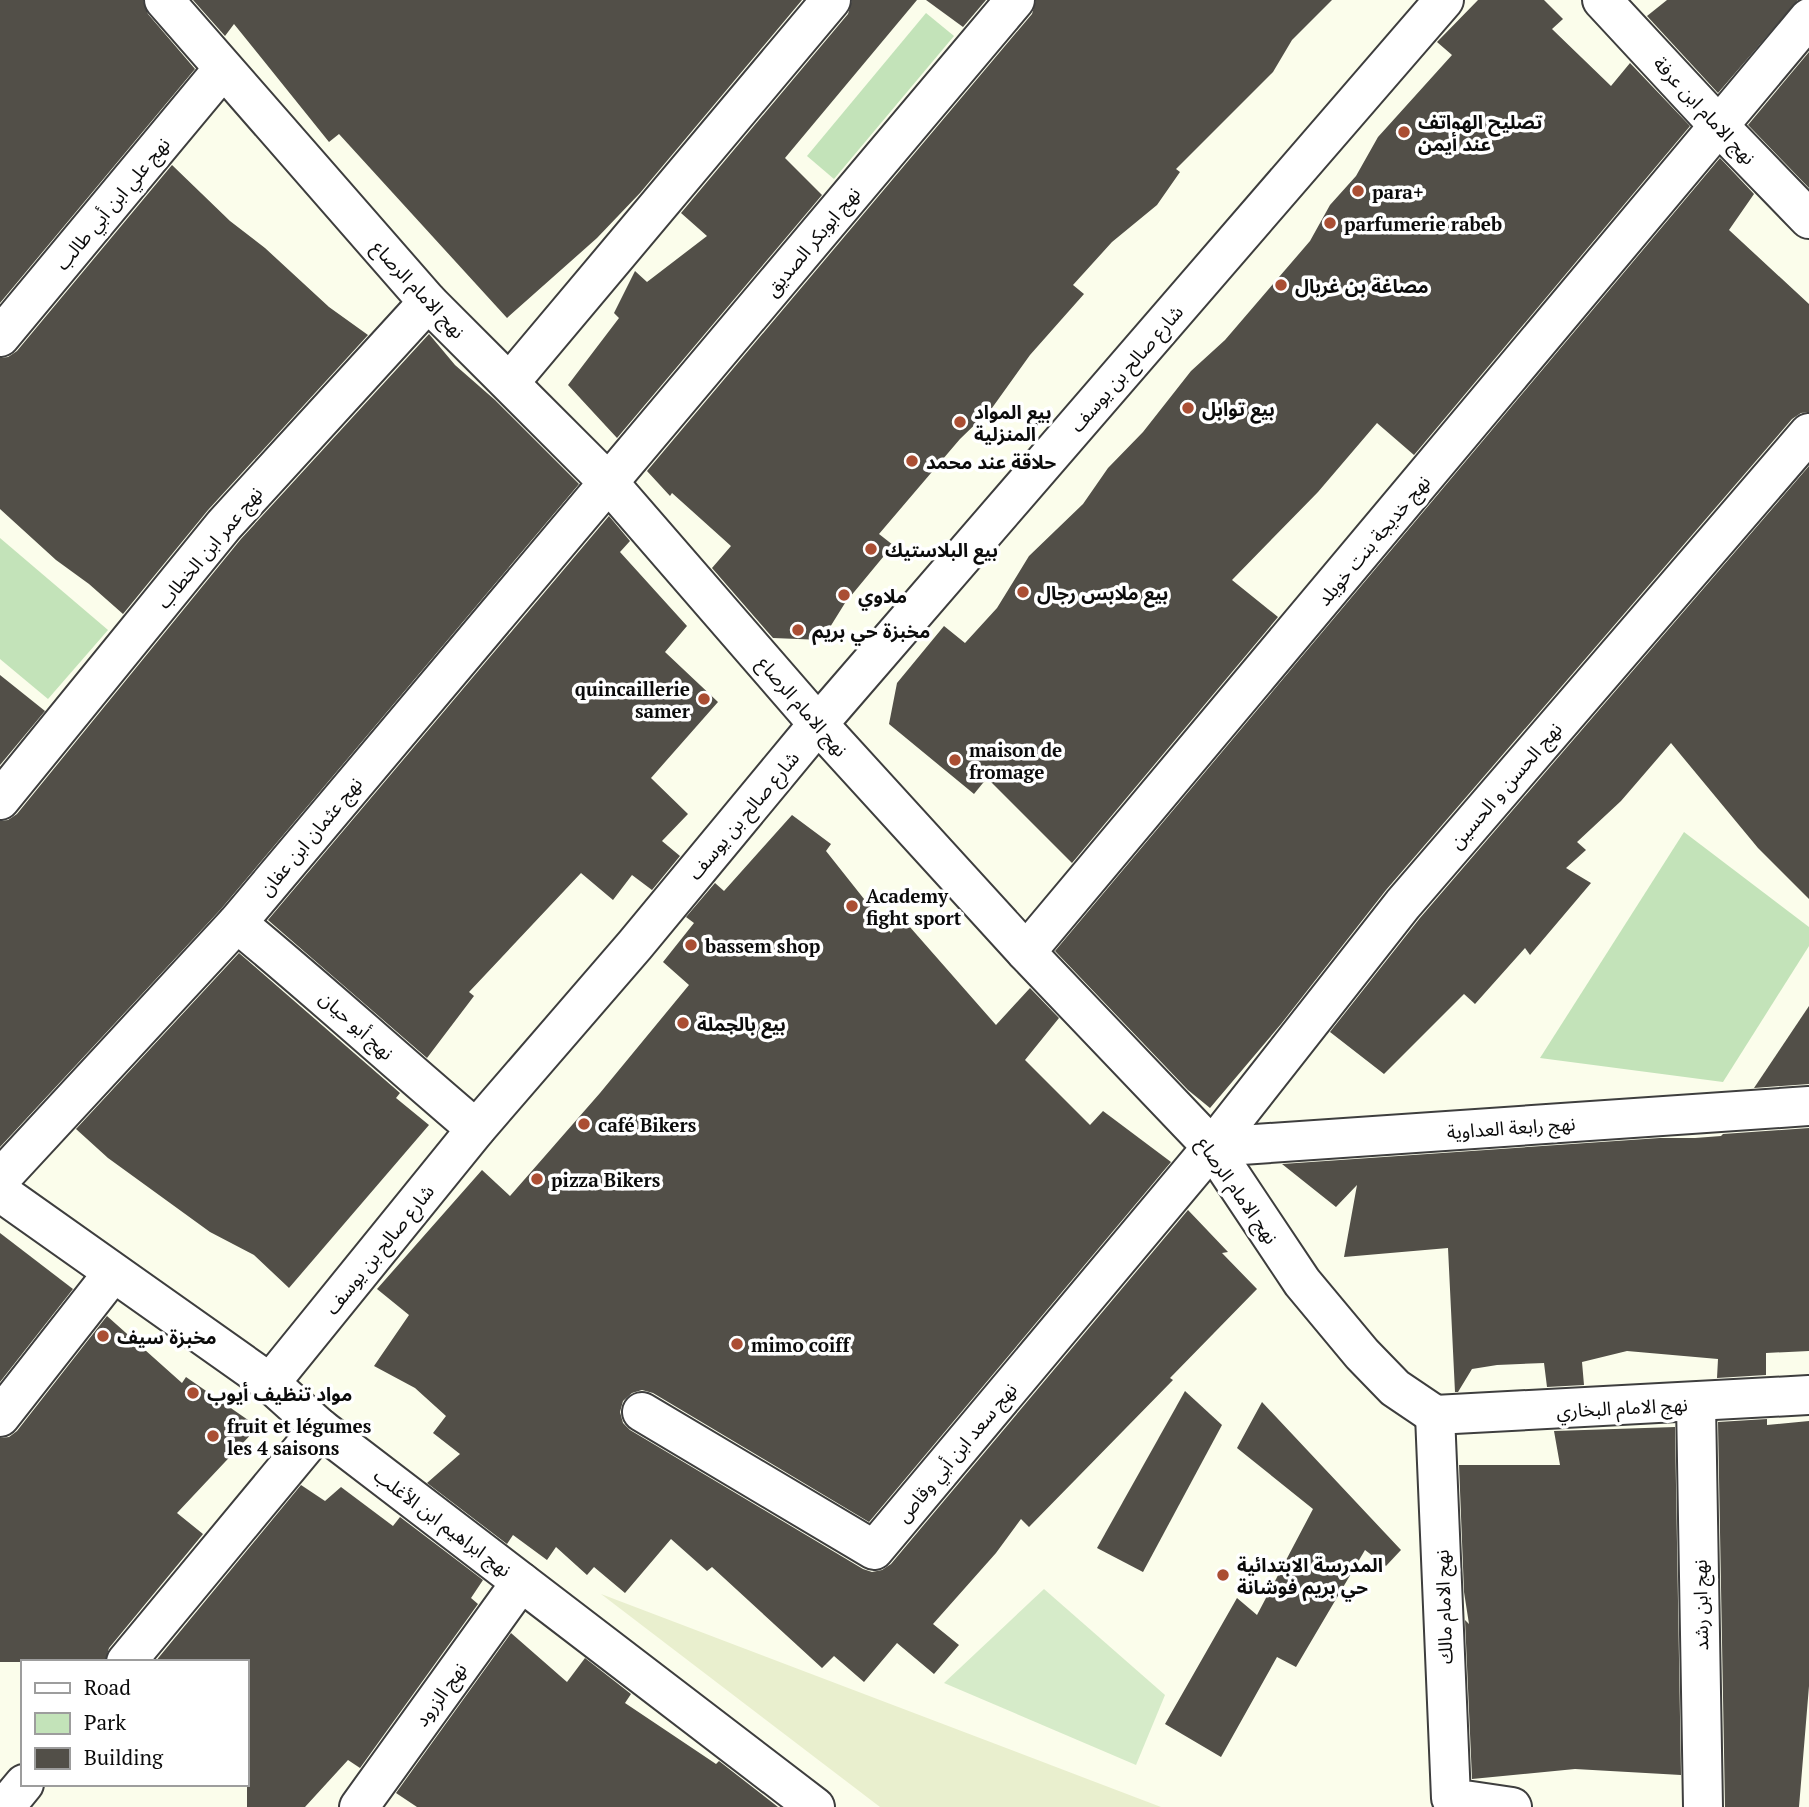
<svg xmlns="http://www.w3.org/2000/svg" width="1809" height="1807" viewBox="0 0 1809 1807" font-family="'PT Serif','Noto Sans Arabic',serif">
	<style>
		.farmland { fill: #e9efce }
		.green { fill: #c3e3b9 }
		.pitch { fill: #d6ebc9 }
		.building { fill: #524f48 }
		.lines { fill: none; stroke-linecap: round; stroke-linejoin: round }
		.minor-casing { stroke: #3e3e3e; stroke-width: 42 }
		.minor { stroke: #fff; stroke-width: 38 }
		.poi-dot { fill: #aa4e33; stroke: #fff; stroke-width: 2.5 }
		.labels { text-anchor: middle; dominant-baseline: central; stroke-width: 7; stroke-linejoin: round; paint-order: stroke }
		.street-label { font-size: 19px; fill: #0b0b0b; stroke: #fff }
		.poi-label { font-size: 19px; font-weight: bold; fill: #0b0b0b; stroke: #fff; text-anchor: start }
	</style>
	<rect width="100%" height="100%" fill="#fbfdeb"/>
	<!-- farmland -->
	<path class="farmland" d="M 601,1594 L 1161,1807 L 880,1807 Z"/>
	<!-- green -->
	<g class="green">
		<path d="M 926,13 L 954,36 L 834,179 L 807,156 Z"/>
		<path d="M 0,538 L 108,630 L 48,699 L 0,659 Z"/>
		<path d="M 1684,832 L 1809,927 L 1809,946 L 1723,1082 L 1540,1058 Z"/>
	</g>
	<!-- pitch -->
	<path class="pitch" d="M 1044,1589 L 1165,1695 L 1136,1765 L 944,1683 Z"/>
	<!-- building -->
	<g class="building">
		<path d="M 0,0 L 143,0 L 148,14 L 195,69 L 0,303 Z"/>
		<path d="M 193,0 L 802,0 L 640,193 L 597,238 L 507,318 L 339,134 L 329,142 L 234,24 L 225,36 Z"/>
		<path d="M 852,0 L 917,0 L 785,158 L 822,195 L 617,438 L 568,385 L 619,318 L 614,313 L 635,271 L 647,282 L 707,236 L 681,213 L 848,14 Z"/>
		<path d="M 926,0 L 986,0 L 963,27 Z"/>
		<path d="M 1036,0 L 1332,0 L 1292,40 L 1273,72 L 1176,169 L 1180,172 L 1157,205 L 1112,242 L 1073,285 L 1084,294 L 1030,355 L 992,408 L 960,439 L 879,534 L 893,545 L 845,603 L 822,640 L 773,638 L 712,568 L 731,546 L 672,493 L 670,496 L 647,471 L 1032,14 Z"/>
		<path d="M 1478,0 L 1544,0 L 1563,19 L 1552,29 L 1611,86 L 1630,63 L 1690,126 L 1414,455 L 1377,423 L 1318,492 L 1232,580 L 1278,617 L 1072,863 L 987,778 L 974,794 L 889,724 L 897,683 L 944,626 L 965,643 L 997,608 L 1029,556 L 1083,504 L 1108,468 L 1143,432 L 1191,371 L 1225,340 L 1310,241 L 1330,205 L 1356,176 L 1378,137 L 1452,55 L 1437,42 Z"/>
		<path d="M 1667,0 L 1798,0 L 1718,93 L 1647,16 Z"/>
		<path d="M 1809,52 L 1809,188 L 1748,125 Z"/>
		<path d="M 1720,158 L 1754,194 L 1729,230 L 1809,304 L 1809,412 L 1801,413 L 1792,419 L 1386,890 L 1281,1024 L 1210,1108 L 1188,1090 L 1055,951 Z"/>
		<path d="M 172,165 L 230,221 L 265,248 L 329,307 L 368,335 L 208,510 L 123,614 L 89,584 L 56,560 L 0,509 L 0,358 L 8,357 L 17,351 Z"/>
		<path d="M 429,334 L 455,365 L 495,400 L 579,484 L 221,909 L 0,1147 L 0,821 L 8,820 L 17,814 L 241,539 Z"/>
		<path d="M 1809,466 L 1809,899 L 1758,848 L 1671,743 L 1621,801 L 1577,842 L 1586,850 L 1566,868 L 1591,883 L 1530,955 L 1525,948 L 1475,1004 L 1464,994 L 1384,1074 L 1330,1032 L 1420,918 Z"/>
		<path d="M 609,516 L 630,541 L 620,552 L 687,626 L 665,652 L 718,702 L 651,778 L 688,814 L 662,841 L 680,856 L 652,890 L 632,875 L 613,900 L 581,873 L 469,992 L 474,996 L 427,1058 L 268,920 Z"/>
		<path d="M 0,675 L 45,711 L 0,765 Z"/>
		<path d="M 792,815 L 831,844 L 826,851 L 891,933 L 902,918 L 996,1025 L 1030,988 L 1059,1018 L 1025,1060 L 1090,1125 L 1103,1111 L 1171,1162 L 869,1522 L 653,1393 L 642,1390 L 632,1393 L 623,1401 L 620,1412 L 623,1423 L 630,1430 L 863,1569 L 872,1572 L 882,1570 L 891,1564 L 1188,1210 L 1228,1252 L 1222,1253 L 1257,1289 L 1170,1378 L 1173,1380 L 1029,1527 L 1021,1519 L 996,1553 L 933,1624 L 959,1645 L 934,1674 L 897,1643 L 864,1682 L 834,1656 L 822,1668 L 712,1567 L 707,1571 L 671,1539 L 625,1593 L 594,1567 L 587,1575 L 556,1547 L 547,1560 L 513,1535 L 507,1544 L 427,1483 L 460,1454 L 433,1433 L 446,1416 L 415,1388 L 374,1366 L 409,1315 L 377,1289 L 482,1170 L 510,1196 L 600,1093 L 689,985 L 663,962 L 694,923 L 686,917 L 715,883 L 724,891 Z"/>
		<path d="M 239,953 L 400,1093 L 396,1098 L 429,1125 L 289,1288 L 254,1255 L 210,1232 L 108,1158 L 76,1129 Z"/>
		<path d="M 1809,1006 L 1809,1084 L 1754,1088 Z"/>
		<path d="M 1809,1128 L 1809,1351 L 1766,1353 L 1766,1375 L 1717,1378 L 1718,1359 L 1627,1351 L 1582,1362 L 1584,1385 L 1547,1387 L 1544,1363 L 1497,1365 L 1472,1369 L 1458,1392 L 1455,1392 L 1448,1248 L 1344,1257 L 1357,1185 L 1336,1207 L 1282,1164 L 1660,1138 L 1695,1138 L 1721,1136 L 1723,1134 Z"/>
		<path d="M 0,1233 L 73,1289 L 0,1382 Z"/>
		<path d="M 107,1316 L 182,1383 L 186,1377 L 258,1427 L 177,1513 L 203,1534 L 109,1648 L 105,1662 L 0,1662 L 0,1438 L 9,1437 L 17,1431 Z"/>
		<path d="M 1185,1391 L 1222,1425 L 1143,1572 L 1097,1548 Z"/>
		<path d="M 1262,1402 L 1401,1550 L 1386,1566 L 1365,1550 L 1296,1667 L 1277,1657 L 1221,1757 L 1165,1724 L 1237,1598 L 1257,1615 L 1313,1509 L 1237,1448 Z"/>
		<path d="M 1767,1419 L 1767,1425 L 1809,1421 L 1809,1686 L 1799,1807 L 1725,1807 L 1718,1422 Z"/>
		<path d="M 1675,1427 L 1681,1775 L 1575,1769 L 1472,1779 L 1465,1620 L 1469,1624 L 1464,1592 L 1459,1465 L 1560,1465 L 1554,1431 Z"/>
		<path d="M 301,1485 L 325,1501 L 341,1487 L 393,1526 L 400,1517 L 483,1580 L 471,1598 L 478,1604 L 360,1768 L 348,1760 L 305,1807 L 247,1807 L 247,1662 L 155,1662 Z"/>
		<path d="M 511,1633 L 567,1682 L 585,1658 L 631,1694 L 625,1703 L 716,1764 L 719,1761 L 778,1807 L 417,1807 L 396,1793 Z"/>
	</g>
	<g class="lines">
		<defs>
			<g id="minor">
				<path d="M 164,0 L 428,302 L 608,482 L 818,724 L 1026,952 L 1212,1147 L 1302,1282 L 1362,1354 L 1395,1388 L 1435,1415"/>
				<path d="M 1602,0 L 1718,125 L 1809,219"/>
				<path d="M 0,337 L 223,69"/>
				<path d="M 510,382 L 831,0"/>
				<path d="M 0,800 L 224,525 L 428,302"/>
				<path d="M 237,923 C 318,990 396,1061 476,1129"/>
				<path d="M 1026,952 L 1809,18"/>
				<path d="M 1212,1147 L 1809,1106"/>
				<path d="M 0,1179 L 237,923 L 1015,0"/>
				<path d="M 0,1192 L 270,1383 L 320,1428 L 815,1807"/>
				<path d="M 270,1383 L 476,1129 L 635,945 L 818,724 L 1444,0"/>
				<path d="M 1696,1403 L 1703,1807"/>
				<path d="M 642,1412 L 874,1550 L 1212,1147 L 1403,904 L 1809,433"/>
				<path d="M 1435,1415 L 1451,1798 L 1512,1807"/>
				<path d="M 1435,1415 L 1809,1395"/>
				<path d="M 0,1417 L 113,1273"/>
				<path d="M 126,1662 L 320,1428"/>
				<path d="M 5,1807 L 24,1784"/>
				<path d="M 359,1807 L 521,1582"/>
			</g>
		</defs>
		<!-- minor casing -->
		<use href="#minor" class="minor-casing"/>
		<!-- minor -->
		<use href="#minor" class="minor"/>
	</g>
	<!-- markers -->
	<g class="poi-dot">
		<circle cx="1404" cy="132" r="7"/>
		<circle cx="1358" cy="191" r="7"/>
		<circle cx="1330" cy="223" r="7"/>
		<circle cx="1281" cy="285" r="7"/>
		<circle cx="1188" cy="408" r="7"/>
		<circle cx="960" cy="422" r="7"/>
		<circle cx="912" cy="461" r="7"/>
		<circle cx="871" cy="549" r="7"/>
		<circle cx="1023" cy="592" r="7"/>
		<circle cx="844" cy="595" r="7"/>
		<circle cx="798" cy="630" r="7"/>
		<circle cx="704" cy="699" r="7"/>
		<circle cx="955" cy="760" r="7"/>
		<circle cx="852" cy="906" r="7"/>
		<circle cx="691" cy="945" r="7"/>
		<circle cx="683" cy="1023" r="7"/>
		<circle cx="584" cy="1124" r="7"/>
		<circle cx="537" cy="1179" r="7"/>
		<circle cx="103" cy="1336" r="7"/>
		<circle cx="737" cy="1344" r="7"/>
		<circle cx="193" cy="1393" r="7"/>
		<circle cx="213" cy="1436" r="7"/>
		<circle cx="1223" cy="1575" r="7"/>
	</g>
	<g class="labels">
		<!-- street labels -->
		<g class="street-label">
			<text transform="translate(1705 110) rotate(47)">نهج الامام ابن عرفة</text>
			<text transform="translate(112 203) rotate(-50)">نهج علي ابن أبي طالب</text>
			<text transform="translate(812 241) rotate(-50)">نهج ابوبكر الصديق</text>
			<text transform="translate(419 289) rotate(47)">نهج الامام الرصاع</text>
			<text transform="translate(1126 368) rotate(-49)">شارع صالح بن يوسف</text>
			<text transform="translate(1373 540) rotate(-50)">نهج خديجة بنت خويلد</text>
			<text transform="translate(209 547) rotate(-50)">نهج عمر ابن الخطاب</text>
			<text transform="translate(803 706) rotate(49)">نهج الامام الرصاع</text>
			<text transform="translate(1505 785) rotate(-49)">نهج الحسن و الحسين</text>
			<text transform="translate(743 815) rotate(-50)">شارع صالح بن يوسف</text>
			<text transform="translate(310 836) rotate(-50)">نهج عثمان ابن عفان</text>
			<text transform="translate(357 1025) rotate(42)">نهج أبو حيان</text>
			<text transform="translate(1511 1127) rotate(-4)">نهج رابعة العداوية</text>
			<text transform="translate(1238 1190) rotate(55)">نهج الامام الرصاع</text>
			<text transform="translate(379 1249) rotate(-51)">شارع صالح بن يوسف</text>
			<text transform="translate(1622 1407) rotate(-3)">نهج الامام البخاري</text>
			<text transform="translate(956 1452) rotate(-50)">نهج سعد ابن أبي وقاص</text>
			<text transform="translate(443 1522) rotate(37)">نهج ابراهيم ابن الأغلب</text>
			<text transform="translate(1700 1605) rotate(-91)">نهج ابن رشد</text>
			<text transform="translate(1443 1607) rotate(-92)">نهج الامام مالك</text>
			<text transform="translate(440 1694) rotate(-54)">نهج الزرود</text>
		</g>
		<!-- poi labels -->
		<g class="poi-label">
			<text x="1418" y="121">تصليح الهواتف<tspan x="1418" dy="22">عند أيمن</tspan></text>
			<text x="1372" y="191">para+</text>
			<text x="1344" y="223">parfumerie rabeb</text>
			<text x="1295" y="285">مصاغة بن غربال</text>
			<text x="1202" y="408">بيع توابل</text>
			<text x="974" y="411">بيع المواد<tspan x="974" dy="22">المنزلية</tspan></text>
			<text x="926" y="461">حلاقة عند محمد</text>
			<text x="885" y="549">بيع البلاستيك</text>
			<text x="1037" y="592">بيع ملابس رجال</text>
			<text x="858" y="595">ملاوي</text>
			<text x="812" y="630">مخبزة حي بريم</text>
			<text x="690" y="688" text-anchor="end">quincaillerie<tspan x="690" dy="22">samer</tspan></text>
			<text x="969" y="749">maison de<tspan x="969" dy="22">fromage</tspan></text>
			<text x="866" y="895">Academy<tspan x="866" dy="22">fight sport</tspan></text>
			<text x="705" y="945">bassem shop</text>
			<text x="697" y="1023">بيع بالجملة</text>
			<text x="598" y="1124">café Bikers</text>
			<text x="551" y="1179">pizza Bikers</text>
			<text x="117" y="1336">مخبزة سيف</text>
			<text x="751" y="1344">mimo coiff</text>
			<text x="207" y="1393">مواد تنظيف أيوب</text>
			<text x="227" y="1425">fruit et légumes<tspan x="227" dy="22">les 4 saisons</tspan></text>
			<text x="1237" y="1564">المدرسة الابتدائية<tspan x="1237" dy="22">حي بريم فوشانة</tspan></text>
		</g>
	</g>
	<!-- legend -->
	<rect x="21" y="1660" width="228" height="126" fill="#ffffff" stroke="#9d9d9d" stroke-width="2"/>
	<rect x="35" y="1683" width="35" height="10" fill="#ffffff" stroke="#9d9d9d" stroke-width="2"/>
	<text x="84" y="1695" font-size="21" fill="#0b0b0b">Road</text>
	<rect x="35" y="1713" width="35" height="21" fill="#c3e3b9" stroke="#9d9d9d" stroke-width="2"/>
	<text x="84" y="1730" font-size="21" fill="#0b0b0b">Park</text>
	<rect x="35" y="1748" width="35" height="21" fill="#524f48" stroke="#9d9d9d" stroke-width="2"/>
	<text x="84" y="1765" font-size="21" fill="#0b0b0b">Building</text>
</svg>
